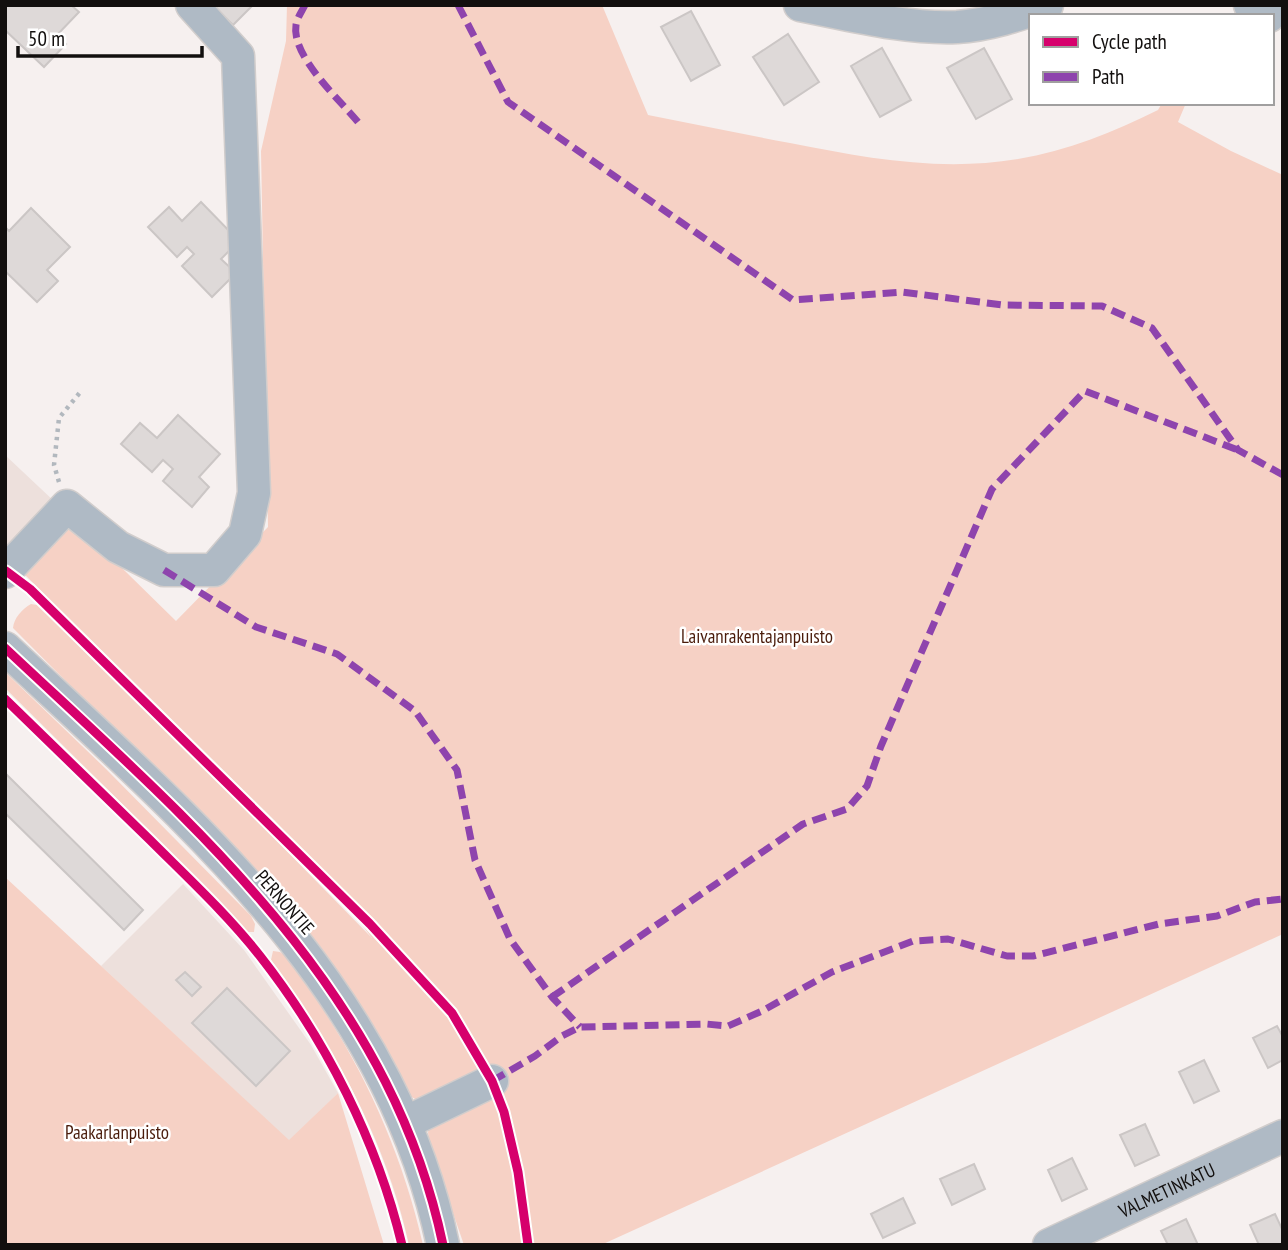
<svg xmlns="http://www.w3.org/2000/svg" width="1288" height="1250" viewBox="0 0 1288 1250" font-family="'PT Sans Narrow',sans-serif">
	<style>
		.built { fill: #ede0dc }
		.green { fill: #f6d1c5 }
		.building { fill: #ded9d8; stroke: #cbc6c5; stroke-width: 2 }
		.lines { fill: none; stroke-linecap: round; stroke-linejoin: round }
		.minor-casing { stroke: #d1cdcc; stroke-width: 35 }
		.path { stroke: #b2b8be; stroke-width: 4.5; stroke-dasharray: 3.5 5; stroke-linecap: butt }
		.minor { stroke: #afbac5; stroke-width: 32 }
		.quiet { stroke: #8e44ad; stroke-width: 7; stroke-dasharray: 14 7; stroke-linecap: butt }
		.cycleway-casing { stroke: #fff; stroke-width: 13 }
		.cycleway { stroke: #d6006c; stroke-width: 9 }
		.labels { text-anchor: middle; dominant-baseline: central; stroke-width: 5; stroke-linejoin: round; paint-order: stroke }
		.park-label { font-size: 19px; fill: #4a1c0b; stroke: #fff }
		.street-label { font-size: 19px; fill: #120f0e; stroke: #fff }
	</style>
	<rect width="100%" height="100%" fill="#f6f0ef"/>
	<!-- built -->
	<g class="built">
		<path d="M 5,455 L 56,503 L 5,550 Z"/>
		<path d="M 183,884 L 244,950 L 311,1045 L 338,1093 L 289,1141 L 101,966 Z"/>
	</g>
	<!-- green -->
	<g class="green">
		<path d="M 287,5 L 602,5 L 648,115 C 695,124 742,134 790,143 C 866,158 940,172 1018,159 C 1067,151 1114,132 1158,110 L 1162,103 L 1186,103 L 1178,122 L 1231,151 L 1283,175 L 1283,934 L 601,1245 L 464,1245 L 429,1143 L 428,1132 L 430,1127 L 420,1102 L 410,1096 L 368,1017 L 323,950 L 282,898 L 13,628 C 14,618 22,609 31,604 L 37,605 L 217,780 L 372,938 L 320,870 L 274,820 L 23,573 L 74,521 L 176,621 L 268,527 L 261,151 L 286,41 Z"/>
		<path d="M 5,672 L 106,769 L 251,916 L 255,924 L 254,932 L 248,932 L 193,874 L 5,688 Z"/>
		<path d="M 5,877 L 289,1140 L 338,1093 L 384,1245 L 5,1245 Z"/>
		<path d="M 273,951 L 280,952 L 284,955 C 351,1040 399,1139 423,1245 L 409,1245 C 386,1140 334,1046 271,960 Z"/>
	</g>
	<!-- building -->
	<g class="building">
		<path d="M 5,5 L 71,5 L 79,12 L 57,35 L 66,44 L 44,67 L 5,30 Z"/>
		<path d="M 212,5 L 253,5 L 233,25 Z"/>
		<path d="M 691,11 L 720,65 L 691,81 L 661,27 Z"/>
		<path d="M 788,34 L 819,82 L 784,105 L 753,57 Z"/>
		<path d="M 882,48 L 911,100 L 880,117 L 851,66 Z"/>
		<path d="M 984,48 L 1012,99 L 976,119 L 947,68 Z"/>
		<path d="M 201,202 L 239,241 L 221,259 L 236,273 L 212,297 L 182,266 L 194,254 L 187,247 L 177,257 L 148,227 L 169,207 L 182,221 Z"/>
		<path d="M 31,208 L 70,247 L 47,270 L 58,281 L 37,302 L 5,271 L 5,227 L 9,231 Z"/>
		<path d="M 178,415 L 220,454 L 199,477 L 209,487 L 192,507 L 163,481 L 173,469 L 163,460 L 152,472 L 121,444 L 140,423 L 157,438 Z"/>
		<path d="M 5,773 L 143,910 L 124,930 L 5,813 Z"/>
		<path d="M 185,972 L 201,987 L 192,996 L 176,980 Z"/>
		<path d="M 227,988 L 290,1051 L 256,1086 L 192,1023 Z"/>
		<path d="M 1277,1026 L 1283,1037 L 1283,1060 L 1268,1068 L 1253,1038 Z"/>
		<path d="M 1204,1060 L 1219,1091 L 1194,1103 L 1179,1072 Z"/>
		<path d="M 1145,1124 L 1159,1155 L 1135,1166 L 1120,1135 Z"/>
		<path d="M 1072,1158 L 1087,1189 L 1062,1201 L 1048,1170 Z"/>
		<path d="M 974,1164 L 985,1189 L 952,1205 L 940,1179 Z"/>
		<path d="M 903,1198 L 915,1223 L 883,1238 L 871,1214 Z"/>
		<path d="M 1275,1214 L 1283,1231 L 1283,1245 L 1259,1245 L 1250,1225 Z"/>
		<path d="M 1186,1219 L 1198,1245 L 1168,1245 L 1161,1231 Z"/>
	</g>
	<g class="lines">
		<defs>
			<g id="minor">
				<path d="M 800,5 C 851,15 905,29 957,27 C 989,25 1018,15 1047,5"/>
				<path d="M 1250,5 L 1269,16"/>
				<path d="M 5,572 L 67,506 L 118,547 L 164,570 L 214,570 L 245,534 L 254,493 L 238,56 L 192,5"/>
				<path d="M 5,648 C 188,820 389,986 443,1245"/>
				<path d="M 405,1123 L 492,1081"/>
				<path id="s1" d="M 1049,1245 L 1283,1136"/>
			</g>
		</defs>
		<!-- minor casing -->
		<use href="#minor" class="minor-casing"/>
		<!-- path -->
		<path class="path" d="M 59,482 L 54,465 L 59,418 L 82,390"/>
		<!-- minor -->
		<use href="#minor" class="minor"/>
		<!-- quiet -->
		<g class="quiet">
			<path d="M 305,5 C 302,11 297,18 296,25 C 291,56 339,99 358,122"/>
			<path d="M 458,5 L 508,102 L 793,300 L 902,292 L 1003,305 L 1102,306 L 1152,328 L 1238,450 L 1283,475"/>
			<path d="M 164,570 L 256,627 L 337,654 L 415,711 L 457,770 L 475,860 L 510,939 L 552,997 L 580,1027"/>
			<path d="M 552,997 L 803,824 L 847,809 L 867,786 L 881,746 L 992,489 L 1085,391 L 1238,450"/>
			<path d="M 492,1081 L 535,1056 L 562,1036 L 580,1027 L 706,1024 L 728,1026 L 762,1011 L 832,972 L 913,941 L 948,939 L 1007,956 L 1033,956 L 1159,924 L 1217,916 L 1255,902 L 1283,899"/>
		</g>
		<defs>
			<g id="cycleway">
				<path d="M 6,571 L 30,589 L 370,924 L 452,1013 L 492,1081 L 504,1112 L 518,1172 L 528,1245"/>
				<path d="M 5,648 C 188,820 389,986 443,1245"/>
				<path d="M 5,699 C 53,746 102,793 150,840 C 187,877 227,914 260,956 C 326,1040 377,1141 402,1245"/>
			</g>
		</defs>
		<!-- cycleway casing -->
		<use href="#cycleway" class="cycleway-casing"/>
		<!-- cycleway -->
		<use href="#cycleway" class="cycleway"/>
	</g>
	<g class="labels">
		<!-- park labels -->
		<g class="park-label">
			<text x="757" y="636">Laivanrakentajanpuisto</text>
			<text x="117" y="1132">Paakarlanpuisto</text>
		</g>
		<!-- street labels -->
		<g class="street-label">
			<text transform="translate(285 902) rotate(49)">PERNONTIE</text>
			<text stroke="none"><textPath href="#s1" startOffset="130">VALMETINKATU</textPath></text>
		</g>
	</g>
	<!-- border -->
	<rect width="1288" height="1250" fill="none" stroke="#120f0e" stroke-width="14"/>
	<!-- legend -->
	<rect x="1029" y="14" width="245" height="91" fill="#ffffff" stroke="#a09f9f" stroke-width="2"/>
	<rect x="1043" y="37" width="35" height="10" fill="#d6006c" stroke="#a09f9f" stroke-width="2"/>
	<text x="1092" y="49" font-size="21" fill="#120f0e">Cycle path</text>
	<rect x="1043" y="72" width="35" height="10" fill="#8e44ad" stroke="#a09f9f" stroke-width="2"/>
	<text x="1092" y="84" font-size="21" fill="#120f0e">Path</text>
	<!-- scale -->
	<path d="M18 46v10h184v-10" fill="none" stroke="#120f0e" stroke-width="3.5"/>
	<text x="28" y="46" font-size="21" fill="#120f0e" stroke="#ffffff" stroke-width="5" paint-order="stroke">50 m</text>
</svg>
